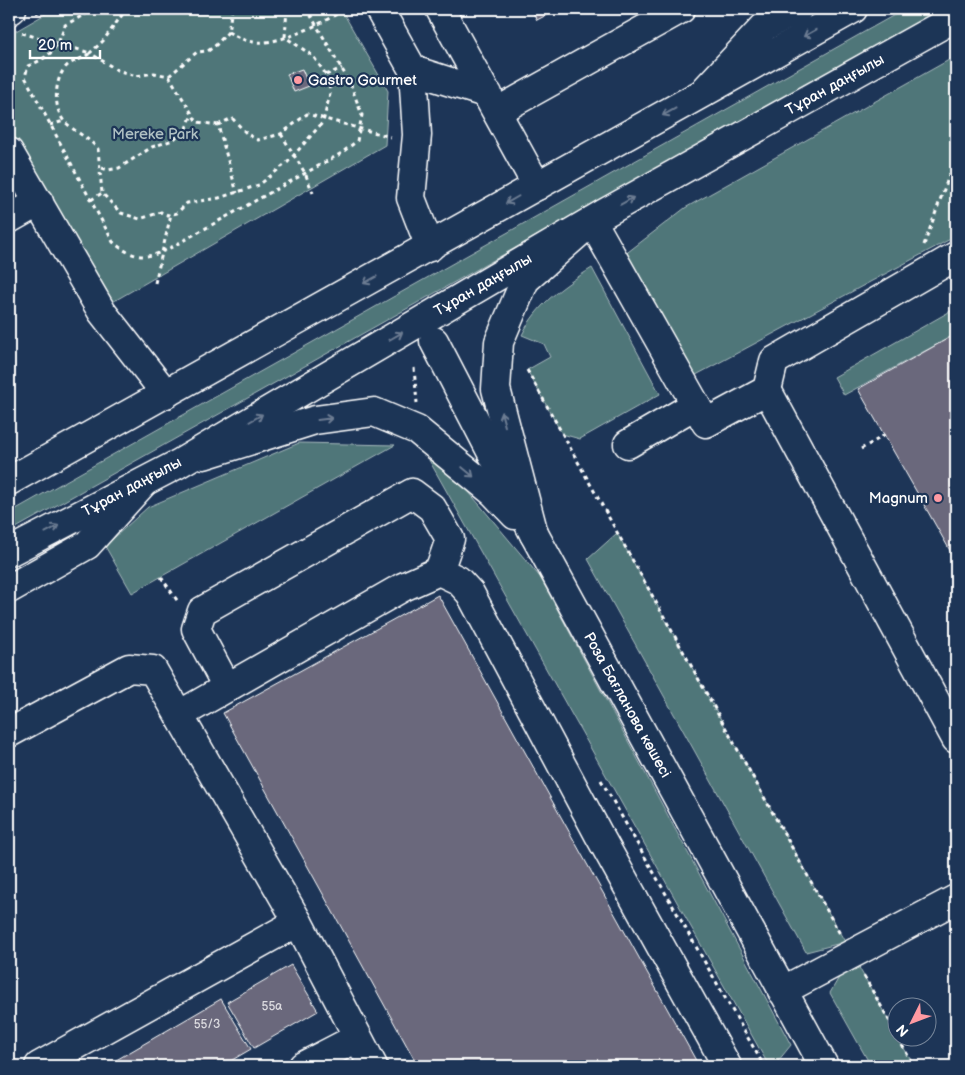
<svg xmlns="http://www.w3.org/2000/svg" width="965" height="1075" viewBox="0 0 965 1075" font-family="'Balsamiq Sans',sans-serif">
	<style>
		.green { fill: #4f7679; stroke: #a7babc }
		.building { fill: #6a687c; stroke: #fff }
		.lines { fill: none; stroke-linecap: round; stroke-linejoin: round }
		.minor-casing { stroke: #fff; stroke-width: 31 }
		.major-casing { stroke: #fff; stroke-width: 31 }
		.path { stroke: #fff; stroke-width: 3; stroke-dasharray: 4 4; stroke-linecap: butt }
		.minor { stroke: #1d3557; stroke-width: 28 }
		.major { stroke: #1d3557; stroke-width: 28 }
		.oneway { stroke: #6c7c92 }
		.poi-dot { fill: #ff9aa2; stroke: #1d3557; stroke-width: 2 }
		.labels { text-anchor: middle; dominant-baseline: central; stroke-width: 4.5; stroke-linejoin: round; paint-order: stroke }
		.number-label { font-size: 12px; fill: #dad9de }
		.poi-label { font-size: 15px; fill: #fff; stroke: #1d3557; text-anchor: start }
		.street-label { font-size: 15px; fill: #fff; stroke: #1d3557 }
		.park-label { font-size: 15px; fill: #b0c1c3; stroke: #1d3557 }
	</style>
	<rect width="100%" height="100%" fill="#1d3557"/>
	<filter id="ink" filterUnits="userSpaceOnUse"><feTurbulence type="fractalNoise" baseFrequency=".02" numOctaves="2"/><feDisplacementMap in="SourceGraphic" scale="10" xChannelSelector="R" yChannelSelector="G"/><feConvolveMatrix kernelMatrix="1 2 1 2 8 2 1 2 1" color-interpolation-filters="sRGB"/></filter>
	<g filter="url(#ink)">
		<!-- green -->
		<g class="green">
			<path d="M 54,9 L 341,9 L 388,91 L 385,145 L 109,304 L 9,131 L 9,35 Z"/>
			<path d="M 905,9 L 941,9 L 9,532 L 9,513 Z"/>
			<path d="M 956,56 L 956,236 L 683,382 L 615,262 L 685,208 Z"/>
			<path d="M 592,268 L 660,394 L 580,439 L 562,434 L 527,370 L 550,357 L 544,344 L 522,335 C 537,304 563,286 592,268 Z"/>
			<path d="M 956,308 L 956,334 L 844,395 L 834,377 Z"/>
			<path d="M 299,443 L 395,445 L 132,593 L 105,546 L 148,507 Z"/>
			<path d="M 429,460 L 448,467 L 540,577 L 791,1045 L 774,1066 L 769,1066 Z"/>
			<path d="M 617,533 L 845,942 L 806,952 L 588,559 Z"/>
			<path d="M 852,955 L 914,1066 L 871,1066 L 830,993 Z"/>
		</g>
		<!-- building -->
		<g class="building">
			<path d="M 531,9 L 558,9 L 537,20 Z"/>
			<path d="M 302,69 L 309,86 L 294,92 L 287,74 Z"/>
			<path d="M 956,334 L 956,561 L 858,389 Z"/>
			<path d="M 438,595 L 699,1066 L 418,1066 L 223,713 Z"/>
			<path d="M 291,965 L 318,1011 L 254,1048 L 227,1002 Z"/>
			<path d="M 221,999 L 251,1049 L 222,1066 L 106,1066 Z"/>
		</g>
		<g class="lines">
			<defs>
				<g id="minor">
					<path d="M 379,9 L 413,70 L 417,135 L 411,198 L 430,247"/>
					<path d="M 440,9 L 537,186"/>
					<path d="M 9,11 L 12,9"/>
					<path d="M 413,70 L 488,94"/>
					<path d="M 706,89 L 764,27 L 798,9"/>
					<path d="M 498,111 L 681,9"/>
					<path d="M 9,152 L 102,312 L 166,394"/>
					<path d="M 9,219 L 39,202"/>
					<path d="M 434,341 L 534,534 L 824,1066"/>
					<path d="M 767,390 L 956,739"/>
					<path d="M 628,444 L 695,405"/>
					<path d="M 204,455 L 315,420 L 374,412 L 417,430 L 494,493 L 515,515"/>
					<path d="M 534,534 L 496,389 L 499,342 L 525,280 L 592,221 L 706,423 L 767,390 L 774,361 L 956,256"/>
					<path d="M 9,589 L 87,545 L 143,483"/>
					<path d="M 227,687 L 196,629 L 202,611 L 412,493 L 432,508 L 450,539 L 439,571"/>
					<path d="M 179,715 L 403,587 L 439,571 L 458,580 L 470,593 L 599,835 L 727,1066"/>
					<path d="M 9,733 L 129,668 L 153,670 L 298,922 L 373,1066"/>
					<path d="M 782,991 L 956,899"/>
					<path d="M 39,1066 L 298,922"/>
					<path d="M 303,1066 L 357,1038"/>
				</g>
				<g id="major">
					<path d="M 9,481 L 853,9"/>
					<path d="M 9,552 L 178,464 L 603,214 L 956,17"/>
				</g>
			</defs>
			<!-- minor casing -->
			<use href="#minor" class="minor-casing"/>
			<!-- major casing -->
			<use href="#major" class="major-casing"/>
			<!-- path -->
			<g class="path">
				<path d="M 95,9 L 65,25 C 57,49 52,56 28,66 L 25,77 L 113,242 C 137,262 151,259 177,244 L 340,154 L 357,141 L 362,115 L 350,83 L 307,9"/>
				<path d="M 138,9 L 122,15 L 103,41 L 90,53 L 117,70 L 136,76 L 154,73 L 169,76 L 197,122 L 218,125 L 237,193"/>
				<path d="M 36,13 L 44,9"/>
				<path d="M 228,32 C 234,35 242,40 249,41 C 274,48 319,25 340,12"/>
				<path d="M 22,33 L 90,53 C 83,59 76,60 69,64 C 54,75 52,109 65,122 C 75,132 89,138 98,149 L 102,193 L 114,206 L 121,213 L 140,219 L 161,212 L 168,215 L 177,213 L 187,203 L 219,198 L 259,185 L 288,162 L 323,122 L 330,94 L 329,79 L 313,56 L 285,37 L 287,9"/>
				<path d="M 326,75 L 342,68"/>
				<path d="M 169,76 L 197,52 L 208,51 L 216,45 L 228,32 L 232,9"/>
				<path d="M 50,125 L 64,121"/>
				<path d="M 218,125 L 232,118 L 247,134 L 258,140 L 281,134 L 307,114 L 391,137"/>
				<path d="M 281,134 L 305,173 L 313,193"/>
				<path d="M 102,168 L 108,170 L 119,168 L 152,147 L 173,140 L 186,128 L 192,115"/>
				<path d="M 91,200 L 102,193"/>
				<path d="M 924,245 L 956,156"/>
				<path d="M 155,283 L 171,214"/>
				<path d="M 414,368 L 417,403"/>
				<path d="M 527,370 L 840,934"/>
				<path d="M 861,449 L 885,435"/>
				<path d="M 161,577 L 179,603"/>
				<path d="M 601,780 L 764,1066"/>
				<path d="M 864,976 L 898,1036"/>
				<path d="M 898,1038 L 914,1066"/>
			</g>
			<!-- minor -->
			<use href="#minor" class="minor"/>
			<!-- major -->
			<use href="#major" class="major"/>
		</g>
		<!-- one-way arrows -->
		<defs><path id="oneway-shaft" d="M-6 0H5M1.5-3L5.5 0L1.5 3" fill="none" stroke-width="1.6" stroke-linecap="round" stroke-linejoin="round" transform="scale(1.25)"/></defs>
		<g class="oneway">
			<use href="#oneway-shaft" transform="translate(810 33) rotate(151)"/>
			<use href="#oneway-shaft" transform="translate(669 112) rotate(151)"/>
			<use href="#oneway-shaft" transform="translate(512 200) rotate(150)"/>
			<use href="#oneway-shaft" transform="translate(627 201) rotate(-29)"/>
			<use href="#oneway-shaft" transform="translate(370 280) rotate(151)"/>
			<use href="#oneway-shaft" transform="translate(396 336) rotate(-30)"/>
			<use href="#oneway-shaft" transform="translate(256 418) rotate(-30)"/>
			<use href="#oneway-shaft" transform="translate(325 419) rotate(-7)"/>
			<use href="#oneway-shaft" transform="translate(503 419) rotate(-105)"/>
			<use href="#oneway-shaft" transform="translate(468 472) rotate(40)"/>
			<use href="#oneway-shaft" transform="translate(52 529) rotate(-28)"/>
		</g>
	</g>
	<!-- markers -->
	<g class="poi-dot">
		<circle cx="298" cy="80" r="5"/>
		<circle cx="938" cy="498" r="5"/>
	</g>
	<g class="labels">
		<!-- number labels -->
		<g class="number-label">
			<text x="272" y="1006">55а</text>
			<text x="207" y="1024">55/3</text>
		</g>
		<!-- poi labels -->
		<g class="poi-label">
			<text x="308" y="80">Gastro Gourmet</text>
			<text x="928" y="498" text-anchor="end">Magnum</text>
		</g>
		<!-- street labels -->
		<g class="street-label">
			<text transform="translate(835 85) rotate(-29)">Тұран даңғылы</text>
			<text transform="translate(483 285) rotate(-30)">Тұран даңғылы</text>
			<text transform="translate(132 487) rotate(-28)">Тұран даңғылы</text>
			<text transform="translate(627 705) rotate(61)">Роза Бағланова көшесі</text>
		</g>
		<!-- park labels -->
		<g class="park-label">
			<text x="155" y="134">Mereke Park</text>
		</g>
	</g>
	<!-- margin -->
	<rect width="965" height="1075" fill="none" stroke="#1d3557" stroke-width="30"/>
	<rect x="15" y="15" width="935" height="1045" fill="none" stroke="#fff" stroke-width="2" filter="url(#ink)"/>
	<!-- north arrow -->
	<g transform="translate(912 1022) rotate(228)"><circle r="24" fill="#1d3557" stroke="#77869a"/>
	<path d="M0-4L9 19L0 12L-9 19Z" fill="#ff9aa2"/>
	<text y="-8" font-size="14" font-weight="bold" text-anchor="middle" fill="#ffffff">N</text>
	</g>
	<!-- scale -->
	<path d="M30 50v8h70v-8" fill="none" stroke="#ffffff" stroke-width="2.5"/>
	<text x="38" y="50" font-size="15" fill="#ffffff" stroke="#1d3557" stroke-width="4" paint-order="stroke">20 m</text>
</svg>
